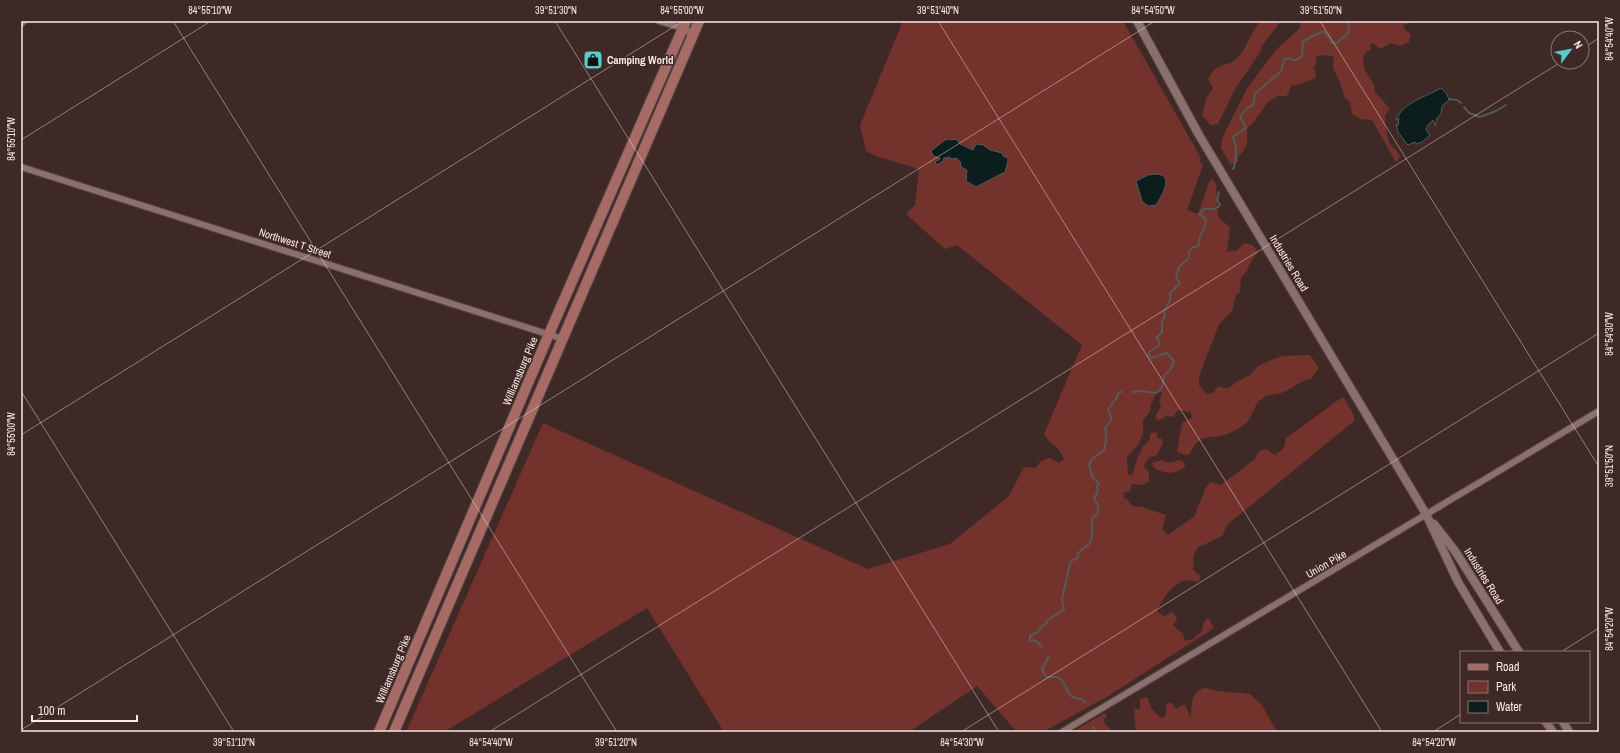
<svg xmlns="http://www.w3.org/2000/svg" width="1620" height="753" viewBox="0 0 1620 753" font-family="'Archivo Narrow',sans-serif">
	<style>
		.green { fill: #74322c; fill-rule: evenodd }
		.water { fill: #0b1e1d; stroke: #525b5a }
		.lines { fill: none; stroke-linecap: round; stroke-linejoin: round }
		.stream { stroke: #525b5a; stroke-width: 2 }
		.minor-casing { stroke: #584543; stroke-width: 8 }
		.tertiary-casing { stroke: #584543; stroke-width: 10 }
		.primary-casing { stroke: #584543; stroke-width: 12 }
		.minor { stroke: #8b716e; stroke-width: 6 }
		.tertiary { stroke: #8b716e; stroke-width: 8 }
		.primary { stroke: #a56b64; stroke-width: 10 }
		.ticks { fill: none; stroke: #f8e9e7; stroke-width: 1; stroke-opacity: 0.45 }
		.labels { text-anchor: middle; dominant-baseline: central; stroke-width: 3; stroke-linejoin: round; paint-order: stroke }
		.poi-label { font-size: 11px; font-weight: bold; fill: #f8e9e7; stroke: #3f2926; text-anchor: start }
		.street-label { font-size: 11px; fill: #f8e9e7; stroke: #3f2926 }
		.neatline { fill: none; stroke: #f8e9e7; stroke-width: 1.5 }
		.ticks-label { font-size: 10px; text-anchor: middle; fill: #f8e9e7 }
	</style>
	<rect width="100%" height="100%" fill="#3f2926"/>
	<!-- green -->
	<g class="green">
		<path d="M 903,21 L 1123,21 L 1201,158 L 1199,161 L 1203,165 L 1187,210 L 1198,214 L 1210,180 L 1212,179 L 1216,184 L 1218,216 L 1230,228 L 1227,252 L 1237,250 L 1243,244 C 1252,243 1254,245 1258,253 C 1249,260 1250,270 1241,278 L 1240,292 L 1236,295 L 1232,311 L 1219,324 L 1199,376 L 1199,385 L 1206,394 L 1214,393 L 1216,388 L 1220,386 L 1223,388 L 1229,388 L 1238,381 L 1250,375 L 1258,366 L 1281,356 L 1310,355 L 1319,368 L 1311,379 C 1298,381 1290,391 1278,394 C 1272,395 1268,394 1263,398 C 1255,403 1253,413 1248,421 C 1244,426 1236,430 1230,433 C 1211,442 1201,429 1190,454 L 1187,455 L 1177,452 L 1182,423 L 1192,418 L 1191,412 L 1178,410 L 1173,417 L 1166,416 L 1158,421 L 1155,417 L 1158,411 L 1161,407 L 1159,401 L 1162,393 L 1157,391 L 1150,407 L 1151,410 L 1143,420 L 1143,434 L 1138,445 L 1127,457 L 1128,475 L 1133,474 C 1136,462 1140,447 1150,439 L 1150,434 L 1155,432 L 1157,433 L 1157,438 L 1162,439 L 1163,443 L 1156,456 L 1150,457 L 1143,466 L 1149,472 L 1149,481 L 1143,485 L 1132,484 L 1130,491 L 1123,493 L 1124,498 L 1128,500 L 1132,506 L 1142,507 L 1166,515 L 1162,529 L 1168,535 L 1195,516 C 1196,509 1199,506 1201,500 C 1205,492 1203,488 1211,482 L 1221,485 L 1255,459 L 1259,451 L 1266,449 L 1275,455 L 1284,448 L 1286,438 L 1341,398 L 1344,398 L 1354,415 L 1354,421 L 1227,525 L 1222,536 L 1197,548 L 1194,555 L 1193,570 L 1201,576 L 1198,582 C 1177,574 1167,594 1157,609 L 1159,613 L 1164,616 L 1172,612 L 1176,616 L 1177,620 L 1173,625 L 1183,634 L 1185,641 L 1193,639 L 1203,630 L 1203,623 L 1208,618 L 1214,628 L 1110,695 L 1043,732 L 1017,732 L 977,686 L 909,732 L 724,732 L 647,608 L 444,732 L 406,732 L 543,423 L 868,569 L 950,544 L 1009,496 L 1024,467 L 1035,468 L 1041,461 L 1050,458 L 1059,463 L 1064,459 C 1059,446 1051,446 1044,434 L 1082,345 L 957,245 L 945,249 L 906,214 L 915,205 L 919,169 L 875,156 L 866,151 L 860,125 ZM 948,139 L 958,142 L 973,150 L 983,145 L 990,150 L 1002,153 L 1008,163 L 1003,173 L 978,186 L 974,186 L 966,175 L 967,170 L 963,169 L 960,161 L 956,158 L 949,157 L 937,161 L 940,159 L 940,158 L 932,154 L 932,150 ZM 1157,174 L 1142,201 L 1141,195 L 1142,178 Z"/>
		<path d="M 1261,21 L 1281,21 L 1261,47 L 1261,51 L 1235,89 L 1218,124 L 1210,125 L 1202,115 L 1206,99 L 1213,88 L 1208,79 C 1219,59 1226,69 1237,58 C 1247,49 1250,32 1261,21 Z"/>
		<path d="M 1301,21 L 1415,21 L 1403,25 L 1405,30 L 1411,34 L 1409,42 L 1400,46 L 1390,43 C 1385,47 1382,50 1376,46 L 1374,43 L 1370,44 L 1371,50 L 1367,51 L 1363,57 L 1364,68 L 1374,85 L 1375,92 L 1390,109 L 1385,115 C 1385,122 1387,138 1390,144 C 1394,149 1398,150 1400,157 L 1396,162 L 1372,120 L 1360,119 L 1352,114 L 1350,102 L 1345,98 L 1340,82 L 1333,68 L 1334,58 L 1333,56 L 1323,55 L 1316,57 L 1316,64 L 1313,67 L 1316,72 L 1315,78 C 1307,81 1299,85 1291,86 L 1288,94 L 1286,96 L 1278,96 L 1268,102 L 1253,123 L 1247,128 C 1248,140 1248,148 1238,156 L 1238,161 L 1231,165 L 1221,148 L 1222,140 L 1225,132 L 1248,87 L 1276,50 L 1300,28 Z"/>
		<path d="M 1162,460 C 1167,464 1173,462 1179,460 L 1184,462 L 1185,467 C 1174,475 1164,474 1153,467 L 1152,463 Z"/>
		<path d="M 1205,688 L 1219,691 L 1250,694 L 1262,705 L 1277,732 L 1136,732 L 1134,709 L 1140,709 L 1140,699 L 1147,697 L 1152,709 L 1161,718 L 1166,716 L 1166,707 L 1167,704 L 1171,702 L 1176,709 L 1184,704 L 1191,717 C 1192,704 1190,692 1205,688 Z"/>
		<path d="M 1105,713 L 1107,715 L 1104,719 L 1105,724 L 1113,732 L 1072,732 Z"/>
	</g>
	<!-- water -->
	<g class="water">
		<path d="M 1441,88 L 1447,94 L 1449,100 L 1442,106 L 1441,114 L 1437,118 L 1435,126 L 1433,120 L 1428,125 L 1426,130 L 1430,135 L 1422,142 L 1416,144 L 1415,142 L 1408,145 L 1406,143 L 1398,132 L 1396,124 L 1398,126 L 1399,118 L 1396,120 C 1403,102 1426,97 1441,88 Z"/>
		<path d="M 950,139 L 951,140 L 956,139 L 960,144 L 973,150 L 976,144 L 983,145 L 990,150 L 1002,153 L 1003,156 L 1008,158 L 1008,161 L 1005,172 L 976,187 L 966,181 L 967,170 L 961,167 L 960,161 L 956,158 L 952,159 L 949,157 L 944,158 L 943,161 L 937,165 L 935,162 L 940,159 L 940,158 L 933,156 L 931,151 L 945,140 Z"/>
		<path d="M 1157,174 C 1175,175 1161,197 1156,205 L 1148,206 L 1142,201 L 1136,181 L 1148,175 Z"/>
	</g>
	<g class="lines">
		<!-- stream -->
		<g class="stream">
			<path d="M 1449,99 L 1457,100 L 1461,103"/>
			<path d="M 1464,107 L 1469,113 L 1480,117 L 1496,111 L 1506,105"/>
			<path d="M 1233,169 C 1237,161 1237,146 1233,137 L 1246,128 L 1240,117 L 1246,109 L 1253,105 L 1255,94 L 1281,71 L 1284,60 L 1288,58 C 1294,61 1297,61 1302,56 L 1303,41 L 1324,31 L 1332,43 L 1337,43 L 1349,32 L 1348,21"/>
			<path d="M 1133,392 L 1142,391 L 1154,393 L 1158,392 L 1162,388 L 1164,376 L 1170,370 L 1174,361 L 1167,353 L 1151,358 L 1149,355 L 1149,352 L 1160,345 L 1159,341 L 1156,338 L 1162,332 L 1162,322 L 1165,315 L 1164,312 L 1170,300 L 1170,293 L 1180,283 L 1176,277 L 1179,267 L 1189,258 L 1189,252 L 1192,248 L 1198,246 C 1200,242 1199,240 1200,237 C 1203,229 1207,226 1205,218 L 1199,214 L 1204,209 C 1210,208 1216,211 1220,205 L 1217,200 L 1219,192"/>
			<path d="M 1042,647 L 1036,641 L 1030,640 L 1030,636 L 1038,632 L 1042,626 L 1047,623 L 1046,621 L 1064,610 L 1062,599 L 1070,564 L 1072,560 L 1077,559 L 1078,553 L 1089,544 L 1092,538 L 1092,518 L 1098,514 L 1098,505 L 1094,499 L 1098,491 L 1097,486 L 1099,483 L 1093,478 L 1089,465 L 1092,459 L 1104,450 C 1106,445 1107,434 1105,428 C 1112,420 1113,420 1108,409 L 1116,399 L 1119,392 L 1122,392"/>
			<path d="M 1049,656 L 1042,669 L 1046,677 C 1050,677 1055,676 1059,678 C 1070,684 1062,698 1082,699 L 1085,703"/>
			<path d="M 1093,727 L 1095,732"/>
		</g>
		<defs>
			<g id="minor">
				<path d="M 659,21 L 682,28 L 693,34"/>
				<path d="M 21,24 L 24,21"/>
				<path d="M 21,167 L 563,339"/>
				<path d="M 1062,732 L 1599,411"/>
			</g>
			<g id="tertiary">
				<path d="M 1137,21 L 1199,135 L 1426,514 L 1458,582 L 1500,652"/>
				<path d="M 1434,524 L 1455,551 L 1519,652"/>
				<path d="M 1546,722 L 1553,732"/>
				<path d="M 1563,722 L 1569,732"/>
			</g>
			<g id="primary">
				<path d="M 379,732 L 549,334 L 686,21"/>
				<path d="M 394,732 L 699,21"/>
			</g>
		</defs>
		<!-- minor casing -->
		<use href="#minor" class="minor-casing"/>
		<!-- tertiary casing -->
		<use href="#tertiary" class="tertiary-casing"/>
		<!-- primary casing -->
		<use href="#primary" class="primary-casing"/>
		<!-- minor -->
		<use href="#minor" class="minor"/>
		<!-- tertiary -->
		<use href="#tertiary" class="tertiary"/>
		<!-- primary -->
		<use href="#primary" class="primary"/>
	</g>
	<!-- ticks -->
	<path class="ticks" d="M 173,21 L 617,732M 555,21 L 999,732M 938,21 L 1382,732M 1320,21 L 1599,467M 1582,49 L 1599,38M 21,140 L 211,21M 21,391 L 234,732M 21,435 L 683,21M 1561,652 L 1599,628M 21,730 L 1155,21M 489,732 L 1561,62M 961,732 L 1599,333M 1433,732 L 1461,714"/>
	<!-- icons -->
	<defs>
		<symbol id="shop-square" viewBox="-11 -11 22 22"><rect x="-9" y="-9" width="18" height="18" rx="4" fill="#55cec5" stroke="#3f2926"/><path d="M-5-2.5h2.3a2.7 3.5 0 0 1 5.4 0H5L5.5 6h-11ZM-1.5-2.5h3a1.5 2.3 0 0 0-3 0Z" fill="#111"/></symbol>
	</defs>
	<g fill-rule="evenodd">
		<use href="#shop-square" x="582" y="49" width="22" height="22"/>
	</g>
	<g class="labels">
		<!-- poi labels -->
		<g class="poi-label">
			<text x="607" y="60">Camping World</text>
		</g>
		<!-- street labels -->
		<g class="street-label">
			<text transform="translate(295 243) rotate(18)">Northwest T Street</text>
			<text transform="translate(1289 263) rotate(59)">Industries Road</text>
			<text transform="translate(520 371) rotate(-67)">Williamsburg Pike</text>
			<text transform="translate(1326 564) rotate(-30)">Union Pike</text>
			<text transform="translate(1484 576) rotate(58)">Industries Road</text>
			<text transform="translate(393 669) rotate(-67)">Williamsburg Pike</text>
		</g>
	</g>
	<!-- border -->
	<rect width="1620" height="753" fill="none" stroke="#3f2926" stroke-width="44"/>
	<!-- legend -->
	<rect x="1460" y="651" width="130" height="72" fill="#3f2926" stroke="#897673"/>
	<rect x="1468" y="664" width="20" height="6" fill="#a56b64" stroke="#897673"/>
	<text x="1496" y="671" font-size="12" fill="#f8e9e7">Road</text>
	<rect x="1468" y="681" width="20" height="12" fill="#74322c" stroke="#897673"/>
	<text x="1496" y="691" font-size="12" fill="#f8e9e7">Park</text>
	<rect x="1468" y="701" width="20" height="12" fill="#0b1e1d" stroke="#897673"/>
	<text x="1496" y="711" font-size="12" fill="#f8e9e7">Water</text>
	<!-- north arrow -->
	<g transform="translate(1570 50) rotate(58)"><circle r="19" fill="#3f2926" stroke="#897673"/>
	<path d="M0-3L7 15L0 10L-7 15Z" fill="#55cec5"/>
	<text y="-6" font-size="11" font-weight="bold" text-anchor="middle" fill="#f8e9e7">N</text>
	</g>
	<!-- scale -->
	<path d="M32 715v6h105v-6" fill="none" stroke="#f8e9e7" stroke-width="2"/>
	<text x="38" y="715" font-size="12" fill="#f8e9e7" stroke="#3f2926" stroke-width="3" paint-order="stroke">100 m</text>
	<rect x="22" y="22" width="1576" height="709" class="neatline"/>
	<g class="ticks-label">
		<text x="210" y="14">84°55'10"W</text>
		<text x="556" y="14">39°51'30"N</text>
		<text x="682" y="14">84°55'00"W</text>
		<text x="938" y="14">39°51'40"N</text>
		<text x="1153" y="14">84°54'50"W</text>
		<text x="1321" y="14">39°51'50"N</text>
		<text transform="translate(1609 39) rotate(-90)" y="4">84°54'40"W</text>
		<text transform="translate(11 139) rotate(-90)" y="4">84°55'10"W</text>
		<text transform="translate(1609 334) rotate(-90)" y="4">84°54'30"W</text>
		<text transform="translate(11 434) rotate(-90)" y="4">84°55'00"W</text>
		<text transform="translate(1609 466) rotate(-90)" y="4">39°51'50"N</text>
		<text transform="translate(1609 629) rotate(-90)" y="4">84°54'20"W</text>
		<text x="234" y="746">39°51'10"N</text>
		<text x="491" y="746">84°54'40"W</text>
		<text x="616" y="746">39°51'20"N</text>
		<text x="962" y="746">84°54'30"W</text>
		<text x="1434" y="746">84°54'20"W</text>
	</g>
</svg>
